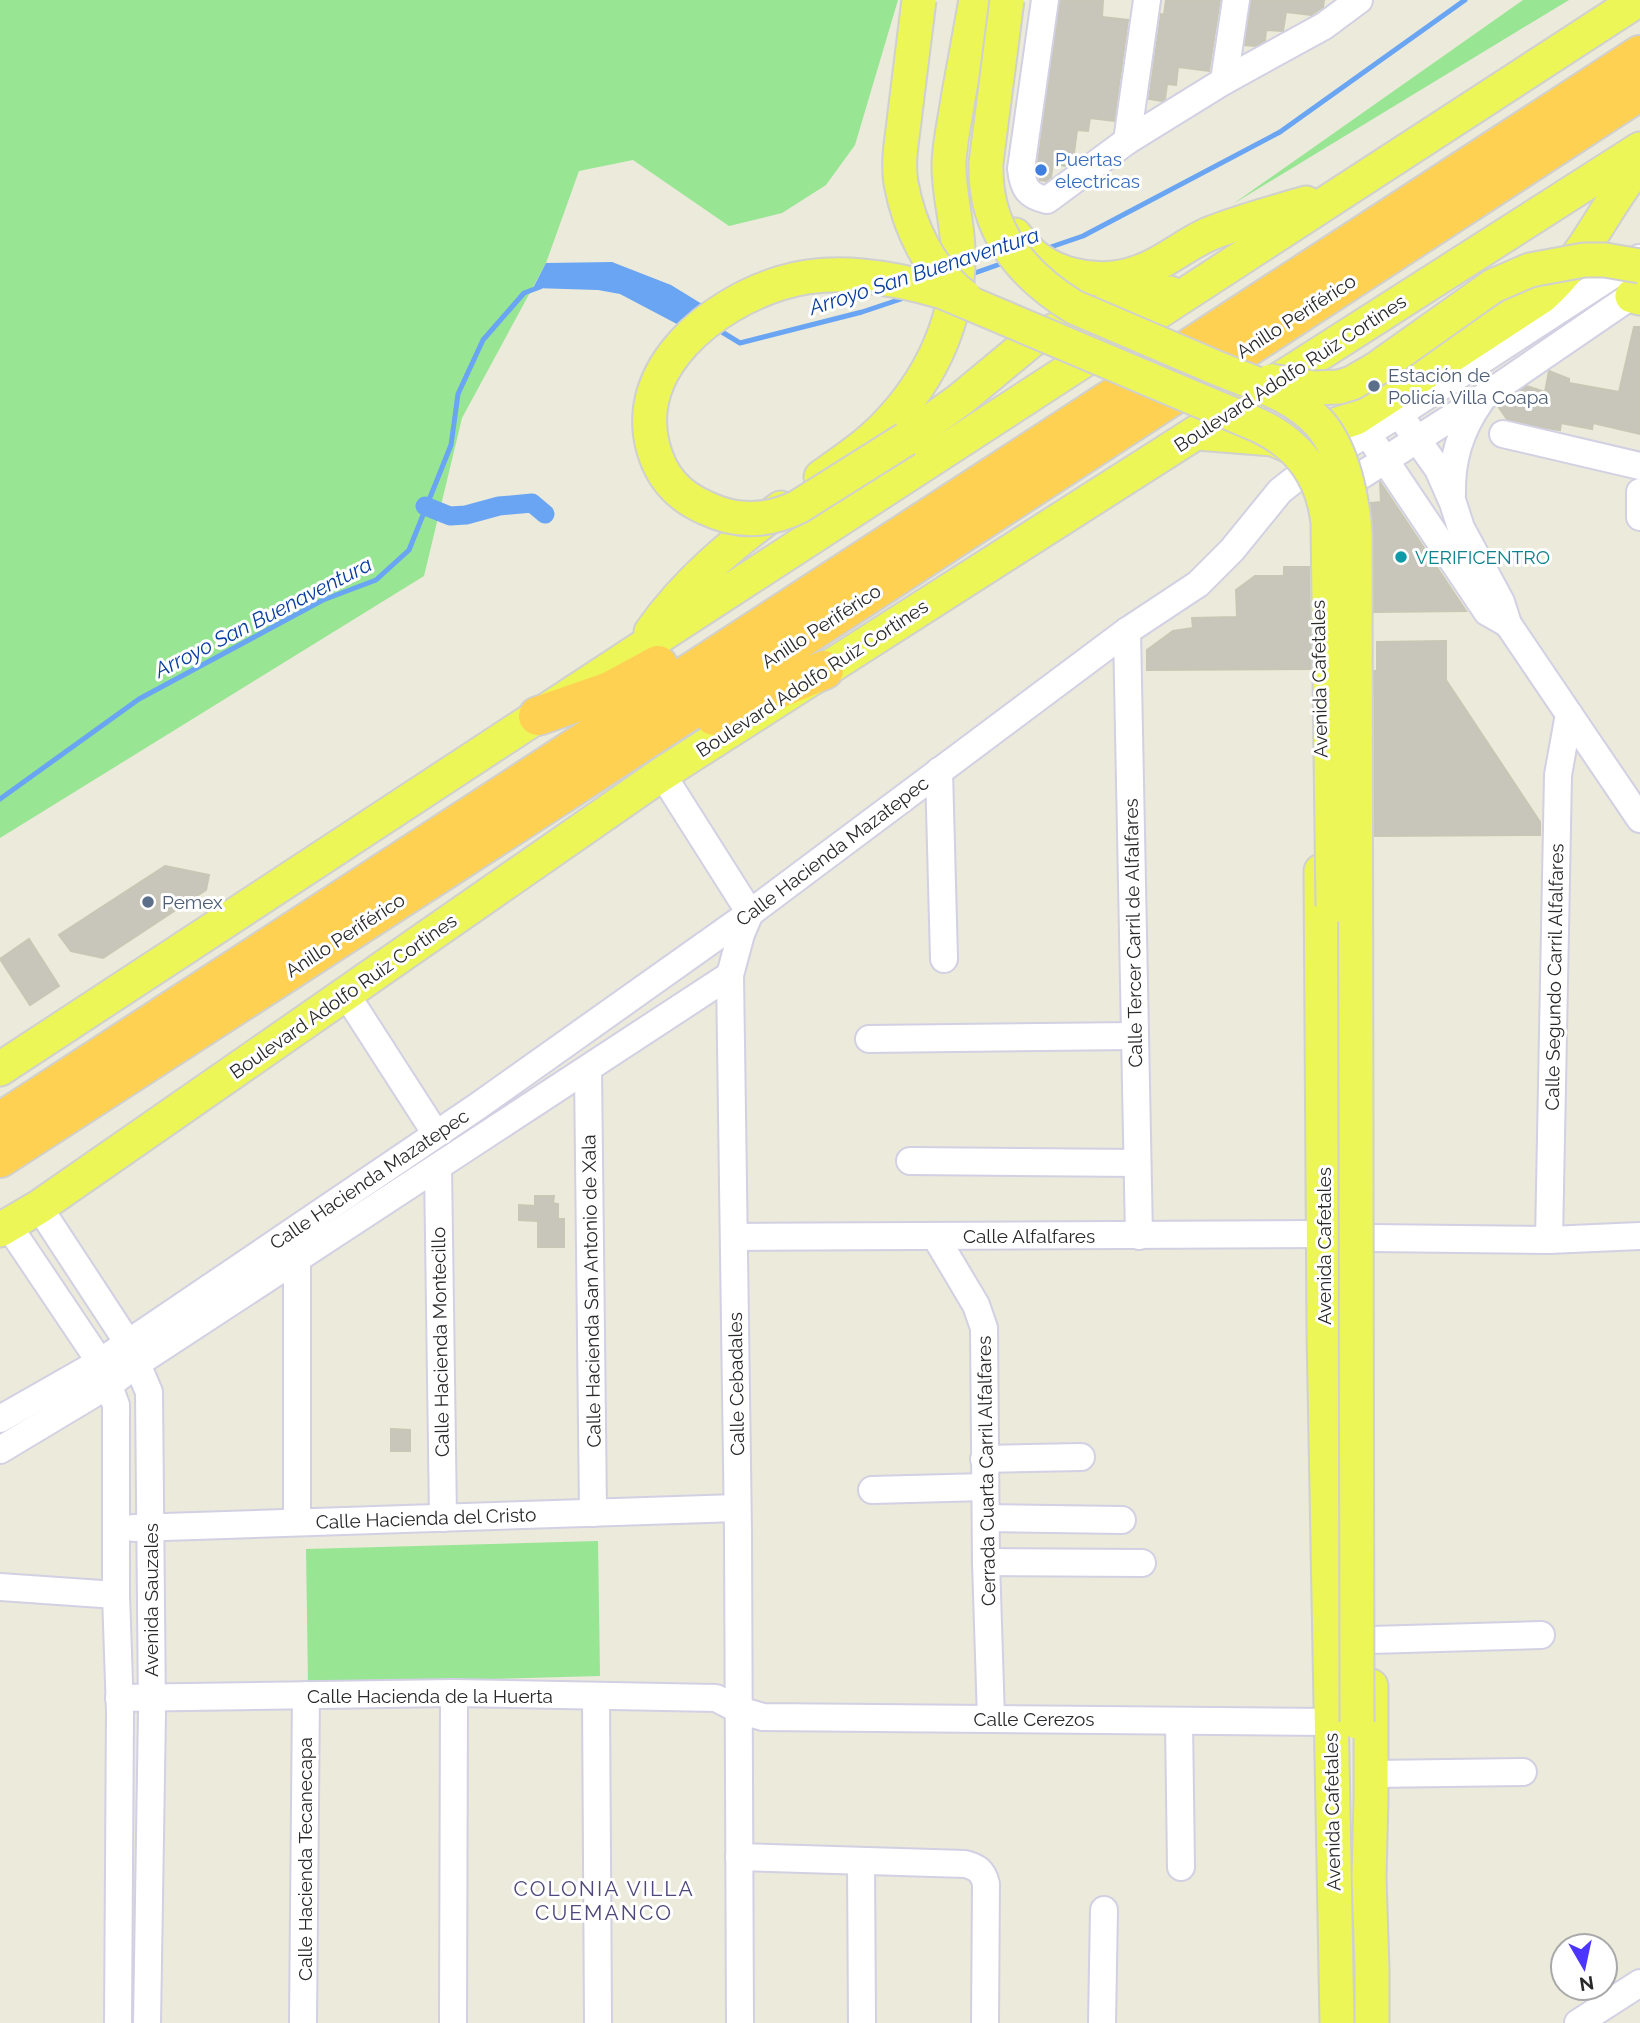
<svg xmlns="http://www.w3.org/2000/svg" width="1640" height="2023" viewBox="0 0 1640 2023" font-family="Raleway,sans-serif">
	<style>
		.green { fill: #98e594 }
		.water { fill: #69a5f3 }
		.lines { fill: none; stroke-linecap: round; stroke-linejoin: round }
		.stream { stroke: #69a5f3; stroke-width: 5 }
		.canal { stroke: #69a5f3; stroke-width: 19 }
		.building { fill: #c8c6ba; stroke: #c8c6b4; stroke-width: 2 }
		.minor-casing { stroke: #d2d0e3; stroke-width: 30 }
		.major-casing { stroke: #d0d0d0; stroke-width: 37 }
		.highway-casing { stroke: #d0d0d0; stroke-width: 42 }
		.minor { stroke: #fff; stroke-width: 26 }
		.major { stroke: #ecf656; stroke-width: 33 }
		.highway { stroke: #ffd153; stroke-width: 38 }
		.major-bridge-casing { stroke: #d0d0d0; stroke-width: 37; stroke-linecap: butt }
		.major-bridge { stroke: #ecf656; stroke-width: 33 }
		.shop-dot { fill: #3f7fe0; stroke: #fff; stroke-width: 2.5 }
		.service-dot { fill: #5c6f8a; stroke: #fff; stroke-width: 2.5 }
		.culture-dot { fill: #0f9aa8; stroke: #fff; stroke-width: 2.5 }
		.labels { text-anchor: middle; dominant-baseline: central; stroke-width: 6; stroke-linejoin: round; paint-order: stroke }
		.shop-label { font-size: 19px; fill: #366cbe; stroke: #fff; text-anchor: start }
		.street-label { font-size: 19px; fill: #292929; stroke: #fff }
		.service-label { font-size: 19px; fill: #4e5e75; stroke: #fff; text-anchor: start }
		.culture-label { font-size: 19px; fill: #0d838f; stroke: #fff; text-anchor: start }
		.water-label { font-size: 21px; font-style: italic; fill: #083e9f; stroke: #fff }
		.neighbourhood-label { font-size: 21px; letter-spacing: 2px; fill: #4e487c; stroke: #fff }
	</style>
	<rect width="100%" height="100%" fill="#eceada"/>
	<!-- green -->
	<g class="green">
		<path d="M 0,0 L 898,0 L 855,145 L 826,185 L 782,213 L 729,226 L 633,160 L 579,171 L 546,263 L 462,418 L 424,576 L 0,838 Z"/>
		<path d="M 1523,0 L 1569,0 L 1233,204 Z"/>
		<path d="M 598,1541 L 600,1676 L 308,1684 L 306,1549 Z"/>
	</g>
	<!-- water -->
	<path class="water" d="M 612,262 L 671,285 L 715,312 L 694,333 L 620,294 L 598,290 L 533,288 L 546,263 Z"/>
	<g class="lines">
		<!-- stream -->
		<g class="stream">
			<path d="M 1045,249 L 1083,236 L 1280,132 L 1465,0"/>
			<path d="M 969,275 L 1006,262"/>
			<path d="M 717,329 L 740,343 L 862,312 L 907,297"/>
			<path d="M 0,799 L 139,699 L 323,600 L 376,580 L 409,550 L 451,445 L 458,394 L 483,340 L 524,293 L 540,287"/>
		</g>
		<!-- canal -->
		<path class="canal" d="M 425,506 L 450,516 L 466,515 L 499,506 L 532,503 L 545,514"/>
	</g>
	<!-- building -->
	<g class="building">
		<path d="M 1060,0 L 1103,0 L 1102,17 L 1128,20 L 1114,121 L 1090,118 L 1088,131 L 1077,130 L 1073,161 L 1066,166 L 1053,164 L 1051,177 L 1046,181 L 1040,180 L 1037,169 Z"/>
		<path d="M 1166,0 L 1220,0 L 1209,71 L 1178,67 L 1176,85 L 1167,84 L 1165,99 L 1162,101 L 1149,99 L 1161,14 L 1164,15 Z"/>
		<path d="M 1251,0 L 1324,0 L 1323,7 L 1311,15 L 1286,12 L 1283,31 L 1266,30 L 1265,41 L 1255,46 L 1245,45 Z"/>
		<path d="M 1634,327 L 1640,327 L 1640,434 L 1593,423 L 1592,429 L 1561,423 L 1560,430 L 1546,428 L 1507,419 L 1498,406 L 1527,386 L 1545,392 L 1549,371 L 1569,379 L 1569,383 L 1619,392 Z"/>
		<path d="M 1380,482 L 1466,611 L 1374,612 L 1374,534 L 1371,503 L 1381,502 Z"/>
		<path d="M 1284,567 L 1309,567 L 1311,669 L 1147,670 L 1147,650 L 1173,631 L 1193,628 L 1192,618 L 1237,617 L 1236,590 L 1255,576 L 1284,576 Z"/>
		<path d="M 1446,641 L 1446,680 L 1540,822 L 1540,835 L 1375,836 L 1374,671 L 1377,671 L 1377,642 Z"/>
		<path d="M 165,866 L 209,875 L 206,890 L 103,958 L 71,951 L 59,935 Z"/>
		<path d="M 29,939 L 59,986 L 30,1005 L 0,959 Z"/>
		<path d="M 535,1196 L 554,1196 L 553,1203 L 558,1204 L 558,1219 L 564,1219 L 564,1247 L 538,1247 L 538,1221 L 519,1220 L 519,1205 L 535,1206 Z"/>
		<path d="M 391,1429 L 410,1430 L 410,1451 L 391,1451 Z"/>
	</g>
	<g class="lines">
		<defs>
			<g id="minor">
				<path d="M 1045,0 L 1021,169 C 1023,188 1028,196 1047,200 L 1127,141 L 1224,81 L 1324,26 L 1359,0"/>
				<path d="M 1224,81 L 1236,0"/>
				<path d="M 1127,141 L 1147,0"/>
				<path d="M 1399,414 L 1438,469 L 1453,503 L 1461,528 L 1501,602 L 1508,624 L 1640,819"/>
				<path d="M 1503,434 L 1640,466"/>
				<path d="M 1375,445 L 1487,612 L 1508,624"/>
				<path d="M 1640,492 L 1640,517"/>
				<path d="M 1332,494 L 1485,396 L 1640,290"/>
				<path d="M 1452,494 C 1451,461 1461,429 1480,402"/>
				<path d="M 1127,631 L 1139,1236"/>
				<path d="M 939,771 L 944,959"/>
				<path d="M 662,774 L 750,913"/>
				<path d="M 346,994 L 436,1134"/>
				<path d="M 869,1039 L 1135,1036"/>
				<path d="M 588,1070 L 593,1513"/>
				<path d="M 910,1161 L 1137,1163"/>
				<path d="M 438,1167 L 443,1518"/>
				<path d="M 39,1207 L 128,1343 L 149,1392 L 152,1712 L 147,2023"/>
				<path d="M 8,1225 L 100,1362 L 116,1405 L 116,1595 L 120,1712 L 118,2023"/>
				<path d="M 935,1236 L 976,1305 L 984,1328 L 986,1562 L 991,1719"/>
				<path d="M 734,1237 L 1323,1234"/>
				<path d="M 1371,1238 L 1549,1240 L 1640,1236"/>
				<path d="M 1549,1240 L 1558,775 L 1569,714"/>
				<path d="M 0,1419 L 100,1362 L 478,1106 L 750,913 L 1127,631 L 1198,584 L 1232,550 L 1280,491 L 1308,469 L 1399,414 L 1639,258"/>
				<path d="M 0,1450 L 110,1384 L 138,1363 L 730,975"/>
				<path d="M 984,1459 L 1081,1457"/>
				<path d="M 872,1490 L 985,1487"/>
				<path d="M 986,1518 L 1122,1520"/>
				<path d="M 297,1522 L 297,1259"/>
				<path d="M 134,1528 L 737,1508"/>
				<path d="M 986,1562 L 1142,1563"/>
				<path d="M 0,1587 L 116,1595"/>
				<path d="M 1371,1640 L 1541,1635"/>
				<path d="M 596,1697 L 598,2023"/>
				<path d="M 119,1698 L 454,1693 L 716,1698 L 739,1710 L 763,1717 L 1330,1722"/>
				<path d="M 1179,1721 L 1181,1867"/>
				<path d="M 1371,1774 L 1523,1772"/>
				<path d="M 739,1857 L 965,1864 C 977,1867 983,1871 986,1884 L 985,2023"/>
				<path d="M 861,1861 L 862,2023"/>
				<path d="M 303,2023 L 306,1695"/>
				<path d="M 453,2023 L 454,1693"/>
				<path d="M 740,2023 L 738,1532 L 730,975 L 741,934 L 750,913"/>
				<path d="M 1102,2023 L 1104,1910"/>
				<path d="M 1578,2023 L 1640,1983"/>
			</g>
			<g id="major">
				<path d="M 1015,235 C 1042,276 1099,289 1144,270 C 1167,261 1186,244 1209,234 C 1241,221 1273,213 1306,203"/>
				<path d="M 1632,296 L 1640,298"/>
				<path d="M 1197,433 L 1273,439 L 1287,445"/>
				<path d="M 1298,433 L 1317,431 L 1356,418 L 1541,297 C 1584,260 1605,206 1640,163"/>
				<path d="M 906,439 L 961,399 L 1032,340 L 1095,313 L 1170,293"/>
				<path d="M 821,477 C 838,465 856,453 872,439 C 925,391 960,325 958,252 C 958,222 948,193 949,162 C 950,141 955,120 958,99 C 964,66 970,33 976,0"/>
				<path d="M 651,632 C 686,582 732,544 781,508"/>
				<path d="M 1321,871 L 1324,1331 L 1337,2023"/>
				<path d="M 0,1069 L 637,651 L 1638,0"/>
				<path d="M 0,1230 L 39,1207 L 662,774 L 1640,149"/>
				<path d="M 1371,1686 L 1371,1798 L 1369,1877 L 1372,1969 L 1372,2023"/>
			</g>
			<g id="highway">
				<path d="M 538,716 L 610,691 L 658,665"/>
				<path d="M 714,716 L 824,670"/>
				<path d="M 0,1122 L 1640,55"/>
				<path d="M 0,1158 L 628,751 L 1640,91"/>
			</g>
		</defs>
		<!-- minor casing -->
		<use href="#minor" class="minor-casing"/>
		<!-- major casing -->
		<use href="#major" class="major-casing"/>
		<!-- highway casing -->
		<use href="#highway" class="highway-casing"/>
		<!-- minor -->
		<use href="#minor" class="minor"/>
		<!-- major -->
		<use href="#major" class="major"/>
		<!-- highway -->
		<use href="#highway" class="highway"/>
		<defs>
			<g id="major-bridge">
				<path d="M 919,0 C 914,38 910,75 905,113 C 903,135 897,160 901,183 C 909,227 929,270 965,297"/>
				<path d="M 1007,0 L 986,163 C 984,229 1020,274 1074,307 C 1120,327 1166,346 1212,366 C 1249,382 1293,393 1320,424 C 1343,451 1353,500 1355,534 L 1357,1722"/>
				<path d="M 1271,381 L 1314,388 L 1339,387 L 1352,383 L 1376,369 L 1493,286 L 1530,270 L 1584,260 L 1605,260 L 1640,266"/>
				<path d="M 906,439 L 798,507 C 767,522 737,523 706,508 C 678,496 661,477 653,447 C 632,367 713,304 781,283 C 833,267 891,277 943,292 L 1260,426 C 1301,446 1323,478 1328,523 L 1333,906"/>
			</g>
		</defs>
		<!-- major-bridge casing -->
		<use href="#major-bridge" class="major-bridge-casing"/>
		<!-- major-bridge -->
		<use href="#major-bridge" class="major-bridge"/>
	</g>
	<!-- markers -->
	<circle class="shop-dot" cx="1041" cy="170" r="7"/>
	<g class="service-dot">
		<circle cx="1374" cy="386" r="7"/>
		<circle cx="148" cy="902" r="7"/>
	</g>
	<circle class="culture-dot" cx="1401" cy="557" r="7"/>
	<g class="labels">
		<!-- shop labels -->
		<g class="shop-label">
			<text x="1055" y="159">Puertas<tspan x="1055" dy="22">electricas</tspan></text>
		</g>
		<!-- street labels -->
		<g class="street-label">
			<text transform="translate(1296 316) rotate(-33)">Anillo Periférico</text>
			<text transform="translate(1290 373) rotate(-33)">Boulevard Adolfo Ruiz Cortines</text>
			<text transform="translate(821 626) rotate(-33)">Anillo Periférico</text>
			<text transform="translate(812 678) rotate(-33)">Boulevard Adolfo Ruiz Cortines</text>
			<text transform="translate(1319 679) rotate(-91)">Avenida Cafetales</text>
			<text transform="translate(832 851) rotate(-37)">Calle Hacienda Mazatepec</text>
			<text transform="translate(1133 933) rotate(-91)">Calle Tercer Carril de Alfalfares</text>
			<text transform="translate(345 935) rotate(-33)">Anillo Periférico</text>
			<text transform="translate(1554 977) rotate(-89)">Calle Segundo Carril Alfalfares</text>
			<text transform="translate(343 996) rotate(-35)">Boulevard Adolfo Ruiz Cortines</text>
			<text transform="translate(369 1179) rotate(-34)">Calle Hacienda Mazatepec</text>
			<text x="1029" y="1236">Calle Alfalfares</text>
			<text transform="translate(1324 1246) rotate(-90)">Avenida Cafetales</text>
			<text transform="translate(591 1291) rotate(-91)">Calle Hacienda San Antonio de Xala</text>
			<text transform="translate(440 1342) rotate(-91)">Calle Hacienda Montecillo</text>
			<text transform="translate(736 1384) rotate(-91)">Calle Cebadales</text>
			<text transform="translate(986 1471) rotate(-91)">Cerrada Cuarta Carril Alfalfares</text>
			<text transform="translate(426 1518) rotate(-2)">Calle Hacienda del Cristo</text>
			<text transform="translate(151 1600) rotate(-90)">Avenida Sauzales</text>
			<text x="430" y="1696">Calle Hacienda de la Huerta</text>
			<text x="1034" y="1719">Calle Cerezos</text>
			<text transform="translate(1332 1812) rotate(-91)">Avenida Cafetales</text>
			<text transform="translate(305 1859) rotate(-90)">Calle Hacienda Tecanecapa</text>
		</g>
		<!-- service labels -->
		<g class="service-label">
			<text x="1388" y="375">Estación de<tspan x="1388" dy="22">Policía Villa Coapa</tspan></text>
			<text x="162" y="902">Pemex</text>
		</g>
		<!-- culture labels -->
		<g class="culture-label">
			<text x="1415" y="557">VERIFICENTRO</text>
		</g>
		<!-- water labels -->
		<g class="water-label">
			<text transform="translate(924 271) rotate(-18)">Arroyo San Buenaventura</text>
			<text transform="translate(263 617) rotate(-27)">Arroyo San Buenaventura</text>
		</g>
		<!-- neighbourhood labels -->
		<g class="neighbourhood-label">
			<text x="604" y="1888">COLONIA VILLA<tspan x="604" dy="24">CUEMANCO</tspan></text>
		</g>
	</g>
	<!-- north arrow -->
	<g transform="translate(1584 1967) rotate(171)"><circle r="33" fill="#ffffff" stroke="#a9a9a9" stroke-width="2"/>
	<path d="M0-5L12 26L0 18L-12 26Z" fill="#4b35ff"/>
	<text y="-10" font-size="19" font-weight="bold" text-anchor="middle" fill="#292929">N</text>
	</g>
</svg>
